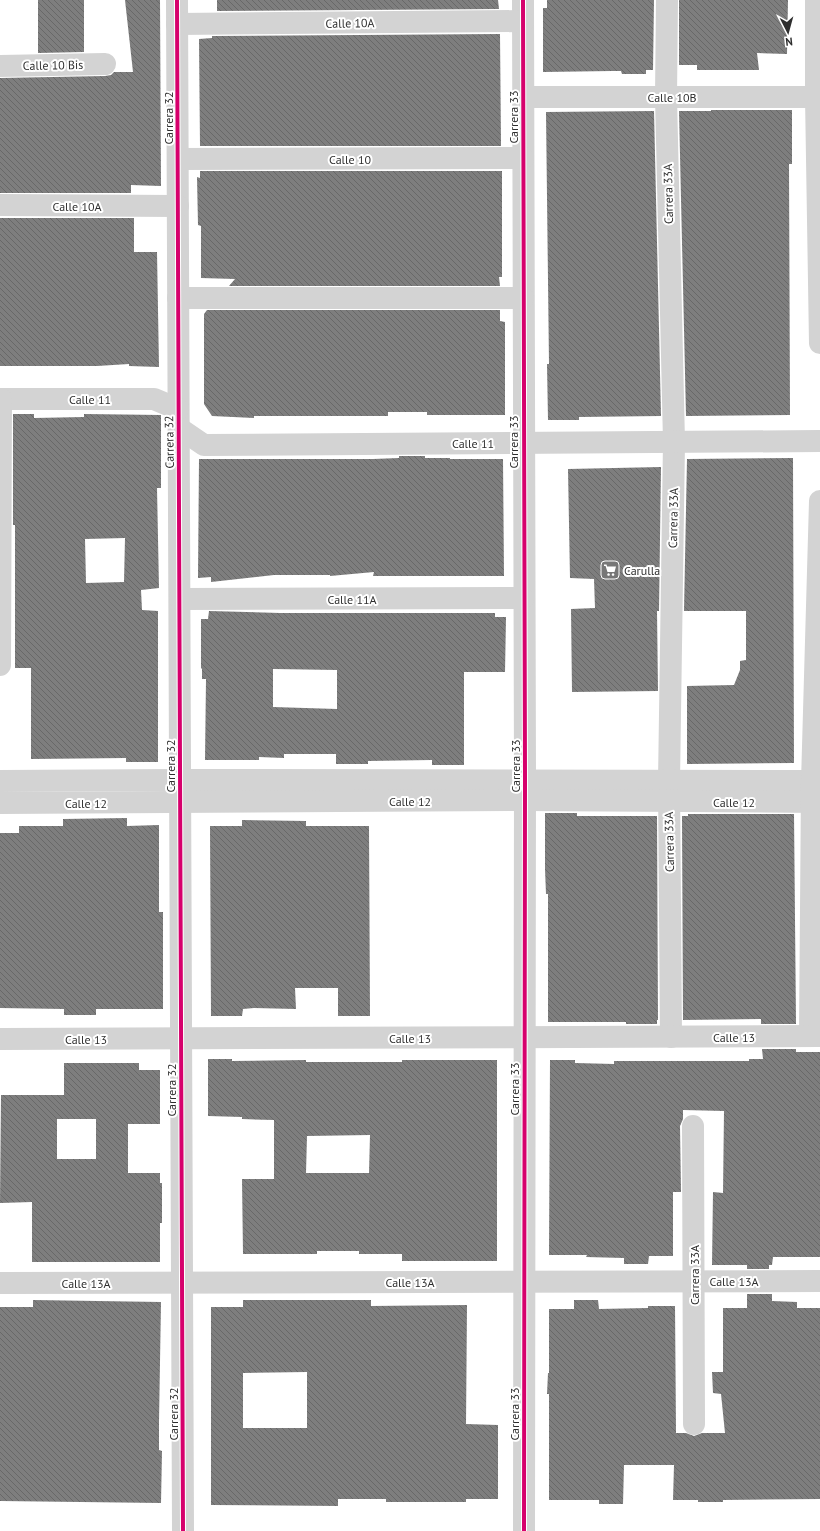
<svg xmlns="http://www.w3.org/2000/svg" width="820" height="1531" viewBox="0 0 820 1531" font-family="'PT Sans',sans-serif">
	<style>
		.building { fill: url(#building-back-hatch); fill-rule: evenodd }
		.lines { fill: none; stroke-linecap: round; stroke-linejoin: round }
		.minor { stroke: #d3d3d3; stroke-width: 22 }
		.cycleway-casing { stroke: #fff; stroke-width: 6 }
		.cycleway { stroke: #d6006c; stroke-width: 4 }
		.labels { text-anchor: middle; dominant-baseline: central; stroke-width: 4; stroke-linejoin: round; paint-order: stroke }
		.street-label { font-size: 12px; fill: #2e2e2e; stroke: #fff }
		.poi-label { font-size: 12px; fill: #2e2e2e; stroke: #fff; text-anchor: start }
	</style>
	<defs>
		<pattern id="building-back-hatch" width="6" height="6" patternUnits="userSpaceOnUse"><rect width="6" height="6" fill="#7e7e7e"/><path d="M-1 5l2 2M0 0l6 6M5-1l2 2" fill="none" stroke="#686868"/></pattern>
	</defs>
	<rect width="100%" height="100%" fill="#fff"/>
	<!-- building -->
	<g class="building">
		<path d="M 38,0 L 84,0 L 84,52 L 38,53 Z"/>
		<path d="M 125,0 L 160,0 L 161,186 L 131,185 L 131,193 L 0,193 L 0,78 L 105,76 L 111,75 L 114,72 L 133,72 Z"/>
		<path d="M 217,0 L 498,0 L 499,9 L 217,11 Z"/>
		<path d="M 547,0 L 654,0 L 653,70 L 646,70 L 646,74 L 622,74 L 621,71 L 612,71 L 543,72 L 543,8 L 547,8 Z"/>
		<path d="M 679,0 L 788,0 L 787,54 L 757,53 L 759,70 L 697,70 L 697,65 L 679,65 Z"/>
		<path d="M 500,34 L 501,146 L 200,146 L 199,39 L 212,38 L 212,36 Z"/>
		<path d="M 711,110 L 792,110 L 792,164 L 789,164 L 790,415 L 686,416 L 679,111 L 711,111 Z"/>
		<path d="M 653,111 L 654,111 L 661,416 L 579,417 L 579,420 L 548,420 L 547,364 L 549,364 L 546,112 Z"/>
		<path d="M 200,171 L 502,171 L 502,277 L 499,277 L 500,286 L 229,286 L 235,279 L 201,278 L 201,226 L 198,225 L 197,177 L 200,178 Z"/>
		<path d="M 0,218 L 134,218 L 134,252 L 157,252 L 159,367 L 129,366 L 129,364 L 97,366 L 0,366 Z"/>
		<path d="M 207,310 L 500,310 L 500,321 L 505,322 L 505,415 L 427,415 L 427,412 L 388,412 L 388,416 L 254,416 L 254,418 L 212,416 L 204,404 L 204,314 Z"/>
		<path d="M 13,414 L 34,414 L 34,418 L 84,417 L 84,414 L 161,415 L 161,488 L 157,488 L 159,588 L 141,590 L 142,610 L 158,611 L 158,762 L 126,762 L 126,758 L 31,759 L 31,668 L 15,668 L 15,525 L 13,525 ZM 125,538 L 124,582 L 86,583 L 85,539 Z"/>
		<path d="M 399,456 L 425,456 L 425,458 L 450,458 L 450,459 L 503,459 L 504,576 L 373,576 L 374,572 L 330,576 L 330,575 L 274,575 L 211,582 L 211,577 L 198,578 L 199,459 L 373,459 L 399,458 Z"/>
		<path d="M 793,458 L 794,763 L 687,764 L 687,686 L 734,685 L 740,670 L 740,661 L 746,660 L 746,611 L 684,611 L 687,459 Z"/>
		<path d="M 661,467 L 659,611 L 657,611 L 658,691 L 572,692 L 571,609 L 595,608 L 594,579 L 570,578 L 568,469 Z"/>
		<path d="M 209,611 L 280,613 L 495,613 L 495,617 L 506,617 L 505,672 L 464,672 L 464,765 L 432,765 L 432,760 L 368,761 L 368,764 L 336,764 L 336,754 L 284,754 L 284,758 L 259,757 L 259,760 L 205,760 L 206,679 L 202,679 L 202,669 L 201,668 L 201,619 L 208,619 ZM 273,669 L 337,670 L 337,709 L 273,707 Z"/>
		<path d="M 545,813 L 577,813 L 577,816 L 657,816 L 658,1020 L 657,1020 L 657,1024 L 626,1024 L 626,1022 L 548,1022 L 548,894 L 546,894 L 545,869 Z"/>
		<path d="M 688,814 L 794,814 L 796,1024 L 761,1024 L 761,1019 L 683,1020 L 682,816 L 688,816 Z"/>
		<path d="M 127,818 L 127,826 L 159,825 L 159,912 L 163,912 L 163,1009 L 96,1009 L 96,1015 L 64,1015 L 64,1009 L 0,1008 L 0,833 L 19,833 L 19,826 L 63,826 L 63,819 Z"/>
		<path d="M 242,820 L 306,821 L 306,826 L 369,826 L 370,1016 L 338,1016 L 338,988 L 295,988 L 296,1009 L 254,1008 L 243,1009 L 242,1016 L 211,1016 L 210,826 L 242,826 Z"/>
		<path d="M 762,1049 L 796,1049 L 796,1052 L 820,1052 L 820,1257 L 773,1257 L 772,1265 L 769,1265 L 769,1269 L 747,1269 L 747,1265 L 712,1265 L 713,1192 L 723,1193 L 724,1111 L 683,1110 L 683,1119 L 680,1126 L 681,1192 L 673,1192 L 673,1256 L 649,1256 L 648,1264 L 624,1264 L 624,1258 L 586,1257 L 587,1255 L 549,1255 L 550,1060 L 575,1060 L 575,1063 L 614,1064 L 614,1061 L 749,1061 L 749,1059 L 763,1059 Z"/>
		<path d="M 208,1059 L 232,1059 L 232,1061 L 306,1060 L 306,1062 L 402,1062 L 402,1060 L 497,1060 L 497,1261 L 402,1261 L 402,1254 L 359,1254 L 359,1251 L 317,1251 L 317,1254 L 243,1254 L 242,1179 L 274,1179 L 274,1120 L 242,1119 L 242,1117 L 208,1116 ZM 370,1135 L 369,1173 L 306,1173 L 307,1136 Z"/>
		<path d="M 64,1063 L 139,1063 L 139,1070 L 160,1070 L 160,1124 L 128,1124 L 128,1173 L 160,1173 L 160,1183 L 162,1183 L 162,1223 L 160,1223 L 160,1262 L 32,1262 L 32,1202 L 0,1203 L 1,1095 L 64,1095 ZM 57,1119 L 96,1119 L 96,1159 L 57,1159 Z"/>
		<path d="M 747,1294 L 772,1294 L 772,1301 L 797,1302 L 797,1308 L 820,1308 L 820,1499 L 723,1500 L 723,1502 L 698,1502 L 698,1500 L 673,1500 L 674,1465 L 624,1465 L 623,1504 L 599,1504 L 599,1500 L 549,1500 L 549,1394 L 547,1394 L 548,1373 L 549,1373 L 549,1309 L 574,1309 L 574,1300 L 598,1300 L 599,1309 L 648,1308 L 648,1306 L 675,1306 L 676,1433 L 686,1433 L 694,1436 L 702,1433 L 725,1433 L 721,1394 L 713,1393 L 712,1372 L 723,1372 L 723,1308 L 747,1308 Z"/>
		<path d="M 33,1300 L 161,1302 L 159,1422 L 159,1450 L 162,1451 L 161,1503 L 0,1501 L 0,1307 L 33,1307 Z"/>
		<path d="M 243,1300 L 371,1300 L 371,1306 L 467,1305 L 466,1424 L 498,1425 L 498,1499 L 466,1499 L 466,1502 L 386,1502 L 386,1499 L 338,1499 L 338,1506 L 211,1505 L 211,1307 L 243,1307 ZM 307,1372 L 307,1428 L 243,1428 L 243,1373 Z"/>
	</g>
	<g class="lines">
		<!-- minor -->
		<g class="minor">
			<path d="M 177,0 L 183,1531"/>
			<path d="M 523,0 L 525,780 L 524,1531"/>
			<path d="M 667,0 L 666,97 L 674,442 L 669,782 L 671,1037"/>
			<path d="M 816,0 L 816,97 L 820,343"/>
			<path d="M 177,24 L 523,21"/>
			<path d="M 0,66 L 105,64"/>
			<path d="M 523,97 L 820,97"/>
			<path d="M 178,159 L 523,158"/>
			<path d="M 0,205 L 178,206"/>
			<path d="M 178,298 L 523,298"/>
			<path d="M 0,399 L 154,399 L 178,409"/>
			<path d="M 179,428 L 204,445 L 820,441"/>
			<path d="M 180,599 L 523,598"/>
			<path d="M 0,665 L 1,399"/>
			<path d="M 0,781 L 180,780 L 820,781"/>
			<path d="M 0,803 L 525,800 L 820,802"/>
			<path d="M 810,1036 L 812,782 L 820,501"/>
			<path d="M 0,1039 L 820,1036"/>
			<path d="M 693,1126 L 694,1424"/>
			<path d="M 0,1283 L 820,1281"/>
		</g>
		<defs>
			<g id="cycleway">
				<path d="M 177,0 L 183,1531"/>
				<path d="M 523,0 L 525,780 L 524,1531"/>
			</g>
		</defs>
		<!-- cycleway casing -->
		<use href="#cycleway" class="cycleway-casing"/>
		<!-- cycleway -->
		<use href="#cycleway" class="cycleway"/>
	</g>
	<!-- icons -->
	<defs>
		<symbol id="supermarket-square" viewBox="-11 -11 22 22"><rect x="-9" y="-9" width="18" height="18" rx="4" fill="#777" stroke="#fff"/><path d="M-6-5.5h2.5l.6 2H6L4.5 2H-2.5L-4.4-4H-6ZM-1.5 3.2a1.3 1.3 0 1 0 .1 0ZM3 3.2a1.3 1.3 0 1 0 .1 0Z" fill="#fff"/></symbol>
	</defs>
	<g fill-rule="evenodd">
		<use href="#supermarket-square" x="599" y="559" width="22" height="22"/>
	</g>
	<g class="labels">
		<!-- street labels -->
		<g class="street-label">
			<text transform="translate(350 23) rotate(-1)">Calle 10A</text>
			<text transform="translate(53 65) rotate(-1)">Calle 10 Bis</text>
			<text x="672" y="97">Calle 10B</text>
			<text transform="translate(513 117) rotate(-90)">Carrera 33</text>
			<text transform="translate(168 118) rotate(-90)">Carrera 32</text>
			<text x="350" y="159">Calle 10</text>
			<text transform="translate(668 194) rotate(-91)">Carrera 33A</text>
			<text x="77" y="206">Calle 10A</text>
			<text x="90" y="399">Calle 11</text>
			<text transform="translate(169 442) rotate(-91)">Carrera 32</text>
			<text transform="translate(513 442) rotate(-90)">Carrera 33</text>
			<text x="473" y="443">Calle 11</text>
			<text transform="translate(673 518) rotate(-89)">Carrera 33A</text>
			<text x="352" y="599">Calle 11A</text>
			<text transform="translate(170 766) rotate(-90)">Carrera 32</text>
			<text transform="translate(515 766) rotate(-90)">Carrera 33</text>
			<text x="410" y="801">Calle 12</text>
			<text x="734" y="802">Calle 12</text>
			<text x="86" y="803">Calle 12</text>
			<text transform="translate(669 842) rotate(-91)">Carrera 33A</text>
			<text x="734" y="1037">Calle 13</text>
			<text x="410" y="1038">Calle 13</text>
			<text x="86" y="1039">Calle 13</text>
			<text transform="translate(514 1089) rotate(-90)">Carrera 33</text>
			<text transform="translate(171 1090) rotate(-90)">Carrera 32</text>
			<text transform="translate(694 1275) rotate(-90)">Carrera 33A</text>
			<text x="734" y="1281">Calle 13A</text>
			<text x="410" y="1282">Calle 13A</text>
			<text x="86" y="1283">Calle 13A</text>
			<text transform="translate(173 1414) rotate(-90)">Carrera 32</text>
			<text transform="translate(514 1414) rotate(-90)">Carrera 33</text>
		</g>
		<!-- poi labels -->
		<g class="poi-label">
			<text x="624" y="570">Carulla</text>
		</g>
	</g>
	<!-- north arrow -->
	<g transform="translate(788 32) rotate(174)" stroke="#ffffff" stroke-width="3" paint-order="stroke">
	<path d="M0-3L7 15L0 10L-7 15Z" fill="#2e2e2e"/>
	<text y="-6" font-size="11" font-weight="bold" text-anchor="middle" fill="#2e2e2e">N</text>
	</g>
</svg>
